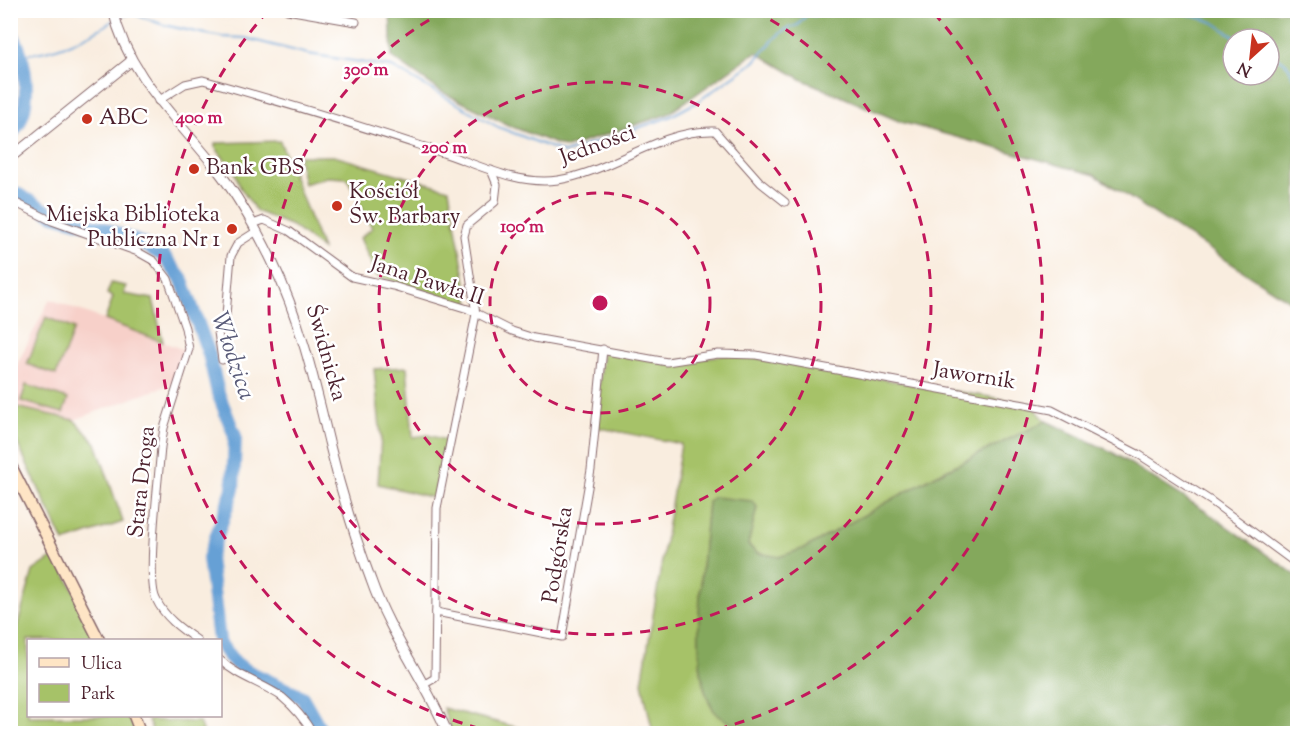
<svg xmlns="http://www.w3.org/2000/svg" width="1308" height="744" viewBox="0 0 1308 744" font-family="'Sorts Mill Goudy',serif">
	<style>
		.built { fill: #f7d0c9 }
		.green { fill: #a6c268; stroke: #78704a; stroke-width: 1.5 }
		.forest { fill: #84a85c; stroke: #676444; stroke-width: 1.5; fill-rule: evenodd }
		.lines { fill: none; stroke-linecap: round; stroke-linejoin: round }
		.stream { stroke: #66a0d5; stroke-width: 2 }
		.river { stroke: #66a0d5; stroke-width: 14 }
		.minor-casing { stroke: #87676a; stroke-width: 9 }
		.tertiary-casing { stroke: #87676a; stroke-width: 11 }
		.secondary-casing { stroke: #87676a; stroke-width: 13 }
		.minor { stroke: #fff; stroke-width: 7 }
		.tertiary { stroke: #fff; stroke-width: 9 }
		.secondary { stroke: #fee5c5; stroke-width: 10 }
		.ring { fill: none; stroke: #c2185b; stroke-width: 3; stroke-dasharray: 10 8 }
		.poi-dot { fill: #c8321e; stroke: #fff; stroke-width: 2 }
		.labels { text-anchor: middle; dominant-baseline: central; stroke-width: 5; stroke-linejoin: round; paint-order: stroke }
		.poi-label { font-size: 22px; fill: #4a1f2b; stroke: #fff; text-anchor: start }
		.street-label { font-size: 22px; fill: #4a1f2b; stroke: #fff }
		.water-label { font-size: 24px; font-style: italic; fill: #575977; stroke: #fff }
		.centre { fill: #c2185b; stroke: #fff; stroke-width: 3 }
		.ring-label { font-size: 18px; text-anchor: middle; font-weight: bold; fill: #c2185b; stroke: #fff; stroke-width: 5; stroke-linejoin: round; paint-order: stroke }
	</style>
	<rect width="100%" height="100%" fill="#fff"/>
	<filter id="ink" filterUnits="userSpaceOnUse"><feTurbulence type="fractalNoise" baseFrequency=".0167" numOctaves="2"/><feDisplacementMap in="SourceGraphic" scale="12" xChannelSelector="R" yChannelSelector="G"/><feConvolveMatrix kernelMatrix="1 2 1 2 8 2 1 2 1" color-interpolation-filters="sRGB"/></filter>
	<filter id="wash" filterUnits="userSpaceOnUse"><feTurbulence type="fractalNoise" baseFrequency=".008" numOctaves="4" result="noise"/><feDisplacementMap in="SourceGraphic" scale="24" xChannelSelector="R" yChannelSelector="G"/><feGaussianBlur stdDeviation="1.35" result="paint"/><feColorMatrix in="noise" values="0 0 0 0 0 0 0 0 0 0 0 0 0 0 0 0 0 1.4 0 .05"/><feComposite in="paint" operator="in"/></filter>
	<g filter="url(#wash)">
		<rect width="100%" height="100%" fill="#f9eddf"/>
		<!-- built -->
		<path class="built" d="M 50,299 L 184,350 L 177,382 L 74,420 L 11,406 L 10,378 Z"/>
		<!-- green -->
		<g class="green">
			<path d="M 280,141 L 322,249 L 292,226 L 256,211 L 240,187 L 235,173 L 215,147 L 215,143 Z"/>
			<path d="M 298,156 L 334,156 L 449,189 L 470,305 L 377,276 L 360,238 L 372,228 L 347,178 L 327,177 L 304,184 Z"/>
			<path d="M 111,283 L 126,286 L 124,294 L 153,299 L 163,342 L 105,320 L 113,297 L 107,294 Z"/>
			<path d="M 46,317 L 74,329 L 56,375 L 27,364 Z"/>
			<path d="M 603,349 L 667,362 L 733,354 L 1031,404 L 1046,421 L 934,476 L 805,549 L 779,557 L 757,553 L 747,544 L 757,508 L 708,502 C 705,548 684,683 718,715 C 727,723 744,728 755,734 L 653,733 L 642,683 L 681,444 L 595,427 Z"/>
			<path d="M 407,367 L 413,437 L 428,435 L 446,440 L 434,498 L 378,484 L 381,437 L 374,369 Z"/>
			<path d="M 26,385 L 68,399 L 63,413 L 21,401 Z"/>
			<path d="M 11,406 L 74,420 L 96,443 L 123,522 L 64,542 L 11,430 Z"/>
			<path d="M 56,555 L 99,640 L 28,640 L 28,716 L 132,716 L 139,733 L 11,734 L 11,640 L 15,634 L 33,571 Z"/>
			<path d="M 443,708 L 538,733 L 452,733 Z"/>
			<path d="M 148,720 L 199,722 L 203,733 L 153,733 Z"/>
		</g>
		<!-- forest -->
		<g class="forest">
			<path d="M 390,11 L 1297,11 L 1297,306 L 1095,175 L 901,122 L 801,79 L 756,52 L 668,114 L 566,148 L 510,126 L 442,92 L 392,57 ZM 1233,39 L 1269,39 L 1269,75 L 1233,75 Z"/>
			<path d="M 1046,421 L 1112,452 L 1204,510 L 1297,576 L 1297,733 L 755,734 C 744,728 727,723 718,715 C 684,683 705,548 708,502 L 714,497 L 752,501 L 757,507 L 748,545 L 757,553 L 779,557 L 805,548 L 934,476 Z"/>
		</g>
		<g class="lines">
			<!-- stream -->
			<g class="stream">
				<path d="M 1174,10 L 1213,22 L 1238,39"/>
				<path d="M 118,17 L 131,13 L 164,25 L 196,32 L 222,37 L 245,38 L 308,54 L 392,67 L 498,127 L 565,153 L 669,117 L 697,102 L 754,62 L 774,39 L 784,30 L 798,25 L 808,13 L 814,16 L 823,10"/>
				<path d="M 21,55 C 54,52 86,39 114,20"/>
				<path d="M 1269,56 C 1283,59 1289,63 1293,77 L 1298,75"/>
			</g>
			<!-- river -->
			<g class="river">
				<path d="M 10,31 C 27,59 35,110 10,135"/>
				<path d="M 10,190 L 54,215 L 102,228 L 141,243 L 163,255 L 182,280 L 209,354 L 218,393 L 235,436 L 233,489 L 209,558 L 219,640"/>
				<path d="M 220,644 L 233,661 L 245,670 L 302,697 L 323,734"/>
			</g>
		</g>
	</g>
	<g filter="url(#ink)">
		<g class="lines">
			<defs>
				<g id="minor">
					<path d="M 287,10 L 356,22"/>
					<path d="M 158,101 L 185,84 L 203,80 C 282,102 361,126 440,152 C 477,164 518,186 558,180 C 612,172 659,129 715,131 L 761,183 L 785,202"/>
					<path d="M 10,200 L 52,221 L 138,252 L 154,261 L 168,279 L 185,328 L 189,349 L 164,428 L 161,447 C 159,476 146,578 156,599 C 164,617 181,629 197,640"/>
					<path d="M 253,224 L 264,220 L 289,231 L 352,277 L 393,286 L 468,309 L 512,331 L 534,338 L 667,362 L 718,354 L 756,355 L 1052,410 L 1138,454 L 1211,501 L 1298,565"/>
					<path d="M 222,360 L 218,332 L 226,315 L 231,256 L 238,243 L 257,231"/>
					<path d="M 436,612 L 562,637 L 591,470 L 603,349"/>
					<path d="M 220,660 C 238,677 262,683 282,697 C 294,707 305,720 313,734"/>
					<path d="M 423,685 L 435,678 L 437,508 L 476,314 L 464,236 L 467,225 L 495,202 L 497,185 L 491,170"/>
				</g>
				<g id="tertiary">
					<path d="M 113,10 C 128,76 176,117 216,168 C 238,196 256,228 272,261 C 300,319 314,379 329,442 C 340,488 354,535 371,580 C 390,635 426,681 448,734"/>
					<path d="M 10,158 L 131,61"/>
				</g>
				<g id="secondary">
					<path d="M 10,464 L 99,640"/>
					<path d="M 134,716 L 141,734"/>
				</g>
			</defs>
			<!-- minor casing -->
			<use href="#minor" class="minor-casing"/>
			<!-- tertiary casing -->
			<use href="#tertiary" class="tertiary-casing"/>
			<!-- secondary casing -->
			<use href="#secondary" class="secondary-casing"/>
			<!-- minor -->
			<use href="#minor" class="minor"/>
			<!-- tertiary -->
			<use href="#tertiary" class="tertiary"/>
			<!-- secondary -->
			<use href="#secondary" class="secondary"/>
		</g>
	</g>
	<!-- distance rings -->
	<g class="ring">
		<circle cx="600" cy="303" r="110"/>
		<circle cx="600" cy="303" r="221"/>
		<path d="M755 11A331 331 0 1 1 445 11"/>
		<path d="M497 733A442 442 0 0 1 266 13M934 13A442 442 0 0 1 703 733"/>
	</g>
	<!-- markers -->
	<g class="poi-dot">
		<circle cx="87" cy="119" r="6"/>
		<circle cx="194" cy="169" r="6"/>
		<circle cx="337" cy="206" r="6"/>
		<circle cx="232" cy="229" r="6"/>
	</g>
	<g class="labels">
		<!-- poi labels -->
		<g class="poi-label">
			<text x="99" y="119">ABC</text>
			<text x="206" y="169">Bank GBS</text>
			<text x="349" y="193">Kościół<tspan x="349" dy="25">Św. Barbary</tspan></text>
			<text x="220" y="216" text-anchor="end">Miejska Biblioteka<tspan x="220" dy="25">Publiczna Nr 1</tspan></text>
		</g>
		<!-- street labels -->
		<g class="street-label">
			<text transform="translate(598 146) rotate(-20)">Jedności</text>
			<text transform="translate(427 282) rotate(18)">Jana Pawła II</text>
			<text transform="translate(325 353) rotate(74)">Świdnicka</text>
			<text transform="translate(974 377) rotate(9)">Jawornik</text>
			<text transform="translate(143 482) rotate(-84)">Stara Droga</text>
			<text transform="translate(559 555) rotate(-81)">Podgórska</text>
		</g>
		<!-- water labels -->
		<g class="water-label">
			<text transform="translate(232 356) rotate(71)">Włodzica</text>
		</g>
	</g>
	<circle cx="600" cy="303" r="9" class="centre"/>
	<g class="ring-label">
		<text x="366" y="75">300 m</text>
		<text x="199" y="123">400 m</text>
		<text x="444" y="153">200 m</text>
		<text x="522" y="232">100 m</text>
	</g>
	<!-- margin -->
	<rect width="1308" height="744" fill="none" stroke="#fff" stroke-width="36"/>
	<!-- legend -->
	<rect x="27" y="639" width="195" height="78" fill="#ffffff" stroke="#b7a5aa" stroke-width="1.5"/>
	<rect x="39" y="658" width="30" height="9" fill="#fee5c5" stroke="#b7a5aa" stroke-width="1.5"/>
	<text x="81" y="669" font-size="18" fill="#4a1f2b">Ulica</text>
	<rect x="39" y="684" width="30" height="18" fill="#a6c268" stroke="#b7a5aa" stroke-width="1.5"/>
	<text x="81" y="699" font-size="18" fill="#4a1f2b">Park</text>
	<!-- north arrow -->
	<g transform="translate(1251 57) rotate(207)"><circle r="28" fill="#ffffff" stroke="#b7a5aa" stroke-width="1.5"/>
	<path d="M0-4.5L10 22L0 15L-10 22Z" fill="#c8321e"/>
	<text y="-9" font-size="16" font-weight="bold" text-anchor="middle" fill="#4a1f2b">N</text>
	</g>
</svg>
